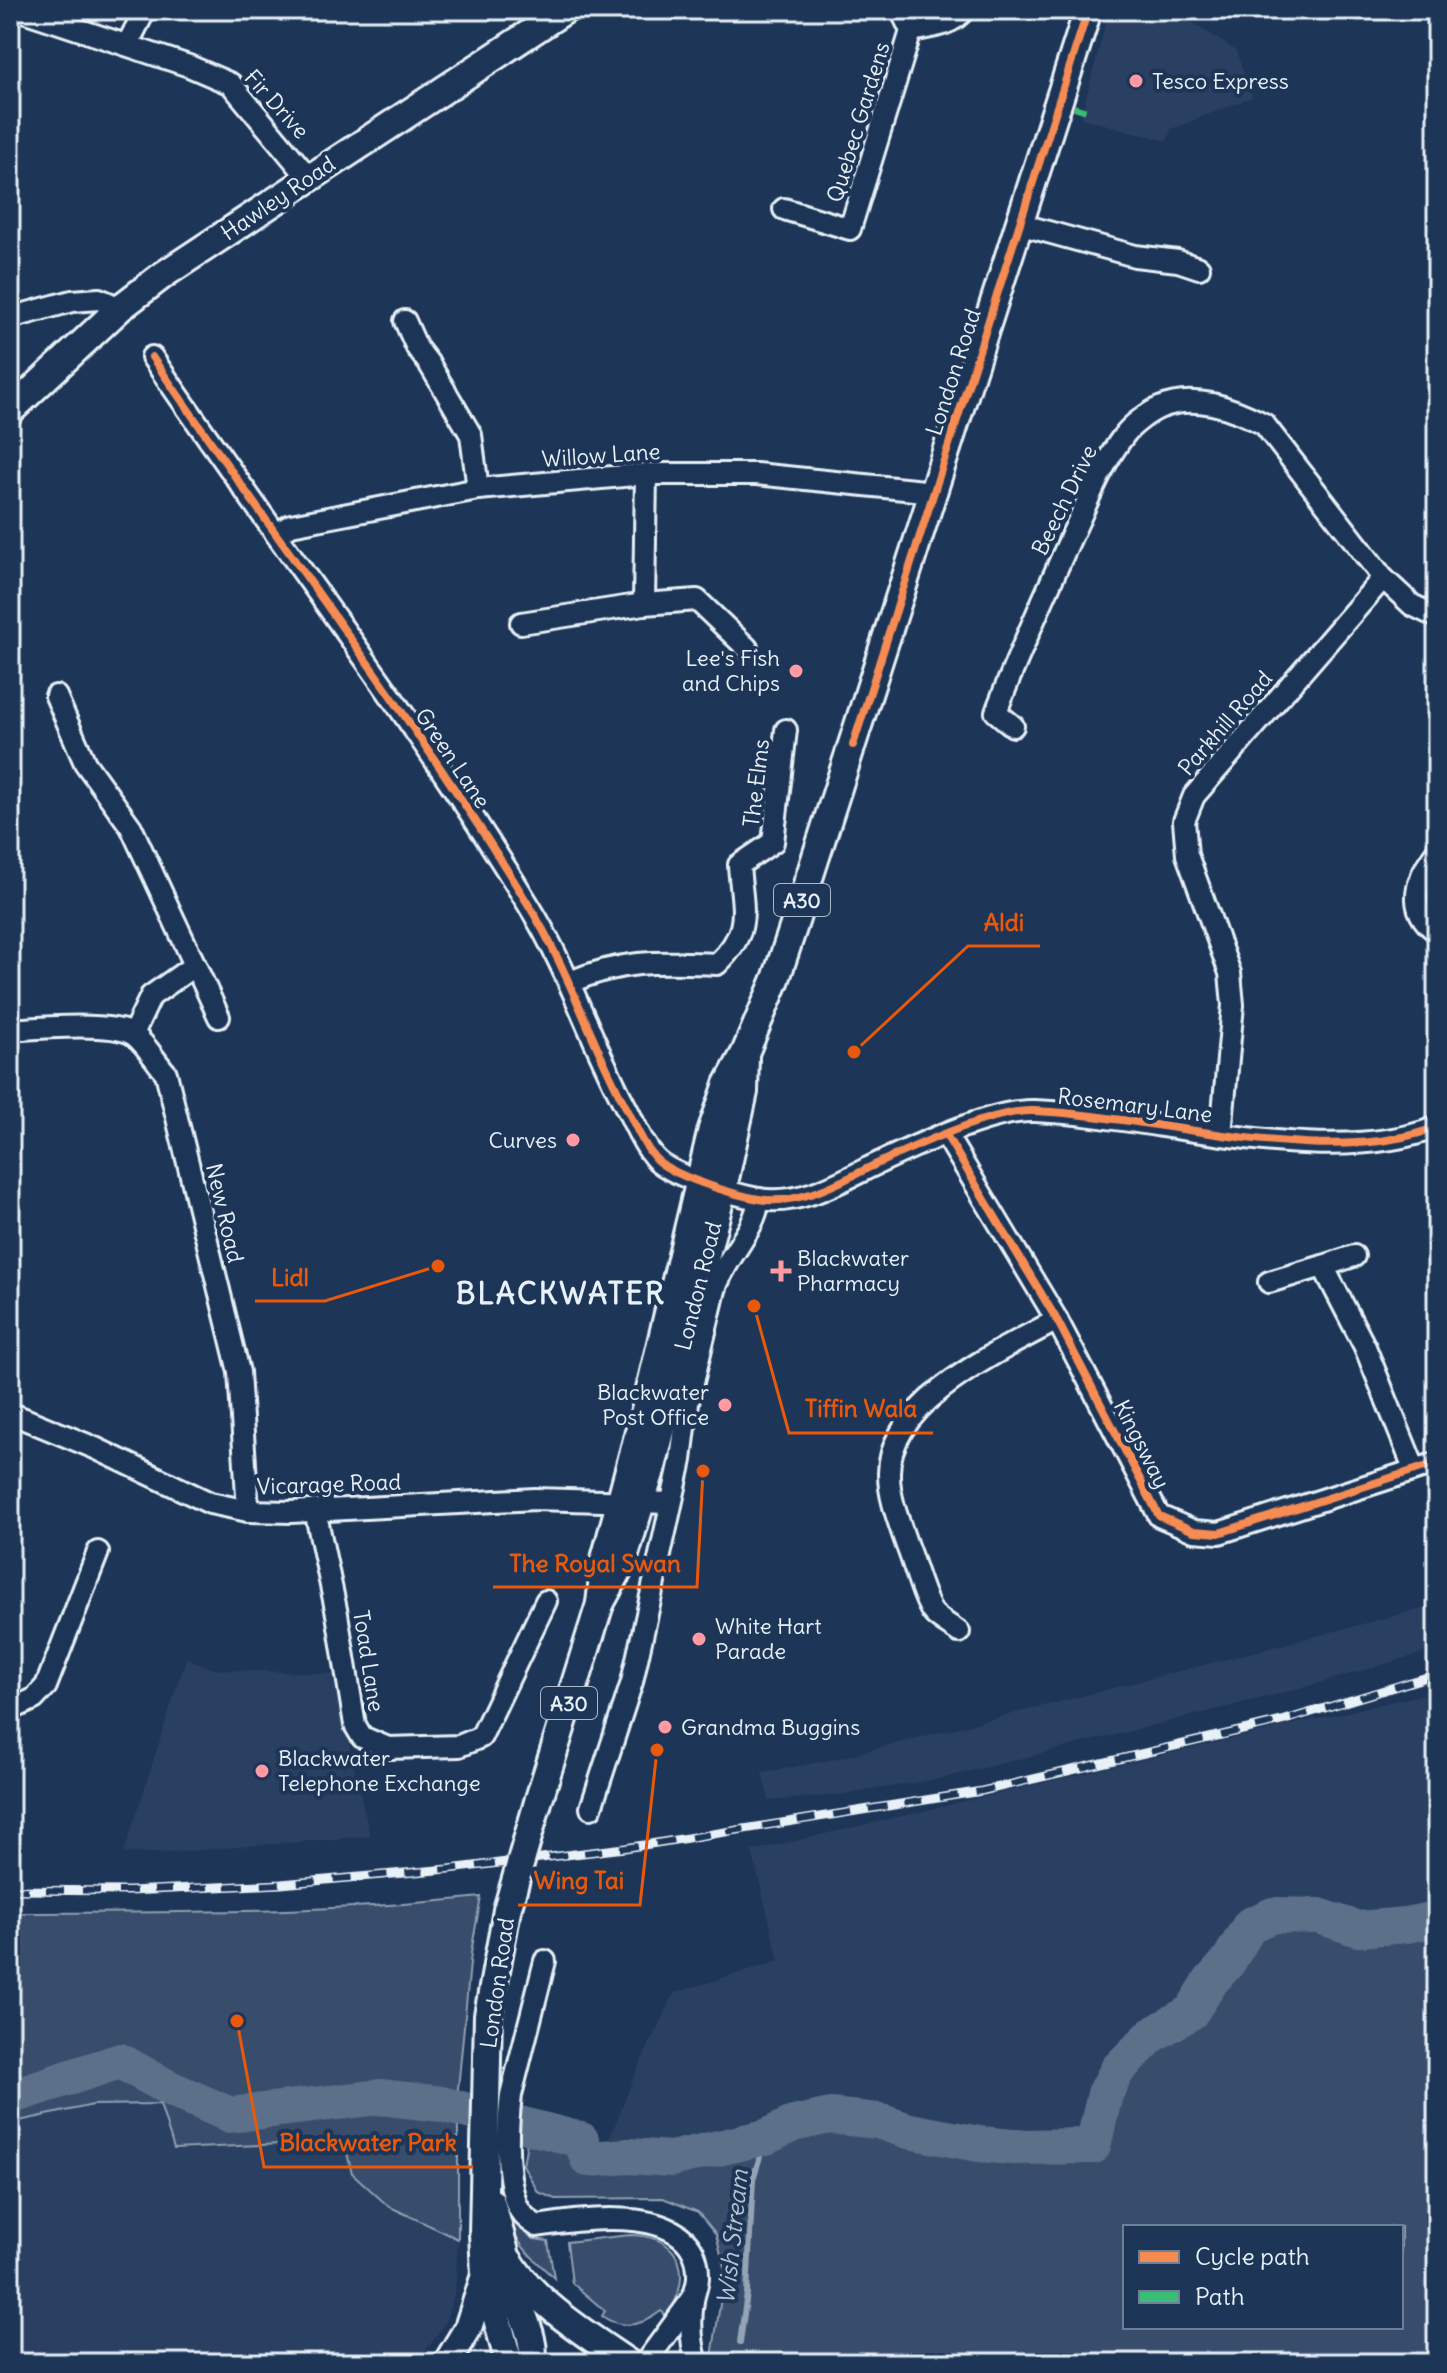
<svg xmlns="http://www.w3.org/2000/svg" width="1447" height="2373" viewBox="0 0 1447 2373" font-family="Delius,sans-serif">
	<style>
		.built { fill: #2a4162 }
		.green { fill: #374d6c; stroke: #909fb2; stroke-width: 2; fill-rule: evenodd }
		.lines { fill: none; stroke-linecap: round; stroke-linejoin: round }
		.stream { stroke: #95a4b5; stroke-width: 6 }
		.river { stroke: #5d7089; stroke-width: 36 }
		.minor-casing { stroke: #e8f1f8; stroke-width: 26 }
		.major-casing { stroke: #e8f1f8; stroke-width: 32 }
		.minor { stroke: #1d3557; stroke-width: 20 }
		.major { stroke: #1d3557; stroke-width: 26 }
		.rail-casing { stroke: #e8f1f8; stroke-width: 9 }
		.rail { stroke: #1d3557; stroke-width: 6; stroke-dasharray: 18; stroke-linecap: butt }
		.major-bridge-casing { stroke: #e8f1f8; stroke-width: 32; stroke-linecap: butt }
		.major-bridge { stroke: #1d3557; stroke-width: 26 }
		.quiet { stroke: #3abd76; stroke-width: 6; stroke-dasharray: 12 6; stroke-linecap: butt }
		.cycleway-casing { stroke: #1d3557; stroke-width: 13 }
		.cycleway { stroke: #f68b52; stroke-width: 8 }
		.poi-dot { fill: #ff9aa2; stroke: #1d3557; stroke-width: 3 }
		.labels { text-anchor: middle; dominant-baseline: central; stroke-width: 8; stroke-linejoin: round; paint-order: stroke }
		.shield { fill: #1d3557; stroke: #abb9c8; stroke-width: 2 }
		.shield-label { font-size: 20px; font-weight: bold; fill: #e8f1f8 }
		.poi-label { font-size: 22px; fill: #e8f1f8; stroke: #1d3557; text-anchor: start }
		.street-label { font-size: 22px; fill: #e8f1f8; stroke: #1d3557 }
		.water-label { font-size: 24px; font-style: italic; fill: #b7c4d1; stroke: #1d3557 }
		.district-label { font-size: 30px; font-weight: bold; letter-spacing: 2px; fill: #e8f1f8; stroke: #1d3557 }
		.leader { fill: none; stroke: #e8590c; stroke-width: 3 }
		.callout-dot { fill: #e8590c; stroke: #1d3557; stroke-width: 3 }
		.callout-label { font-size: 24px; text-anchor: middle; font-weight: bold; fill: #e8590c; stroke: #1d3557; stroke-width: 8; stroke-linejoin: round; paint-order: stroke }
	</style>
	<rect width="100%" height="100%" fill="#1d3557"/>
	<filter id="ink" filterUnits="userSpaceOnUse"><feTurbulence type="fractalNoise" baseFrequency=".0125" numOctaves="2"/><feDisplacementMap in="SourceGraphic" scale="16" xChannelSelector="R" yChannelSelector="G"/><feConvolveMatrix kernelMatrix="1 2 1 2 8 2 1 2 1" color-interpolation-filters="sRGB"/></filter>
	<g filter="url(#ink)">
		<!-- built -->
		<g class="built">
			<path d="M 1109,10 L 1167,10 L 1167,13 L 1186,18 L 1236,51 L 1252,97 L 1172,129 L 1167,141 L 1081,118 Z"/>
			<path d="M 1437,1605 L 1437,1649 L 1302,1688 L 943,1778 L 847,1794 L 769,1801 L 762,1773 L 840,1758 Z"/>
			<path d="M 186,1658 L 212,1669 L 333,1674 L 370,1836 L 164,1853 L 124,1853 Z"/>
			<path d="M 1437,1691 L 1437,1913 L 1406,1919 L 1359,1923 L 1320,1911 L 1272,1909 L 1245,1921 L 1224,1959 L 1205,1979 L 1187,2008 L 1148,2031 L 1113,2067 L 1100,2095 L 1089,2141 L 1016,2141 L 979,2138 L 912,2126 L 880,2116 L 828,2110 L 793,2119 L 764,2131 L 672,2153 L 630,2150 L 604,2152 L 635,2075 L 674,1993 L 779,1961 L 752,1851 Z"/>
			<path d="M 161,2104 L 174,2149 L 344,2141 L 388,2206 L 458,2239 L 455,2292 L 445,2323 L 423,2354 L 412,2363 L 10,2363 L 10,2124 L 93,2105 Z"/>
		</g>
		<!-- green -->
		<g class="green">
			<path d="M 481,1897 L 471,1953 L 458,2089 L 458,2239 L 388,2206 L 352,2173 L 344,2141 L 174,2149 L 160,2104 L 93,2105 L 10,2123 L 10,1913 C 167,1912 324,1914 481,1897 Z"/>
			<path d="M 1278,1927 L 1318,1929 L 1356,1941 L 1437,1931 L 1437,2363 L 717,2363 L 712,2357 L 725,2271 L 716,2234 L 698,2212 L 663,2198 L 555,2199 L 538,2192 L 523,2165 L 528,2136 L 564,2147 L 586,2169 L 630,2167 L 672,2170 L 767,2148 L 798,2135 L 831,2126 L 877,2131 L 911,2142 L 992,2154 L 1101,2155 L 1118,2100 L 1132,2072 L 1166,2040 L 1200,2020 L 1262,1935 ZM 1125,2227 L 1401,2227 L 1401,2327 L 1125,2327 Z"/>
			<path d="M 507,2213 L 534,2239 L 548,2241 L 554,2278 C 533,2258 513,2243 507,2213 Z"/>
			<path d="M 630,2235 C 684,2236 693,2276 667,2316 L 661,2311 C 642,2326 622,2330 602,2316 L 605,2311 L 572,2283 L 567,2242 Z"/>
		</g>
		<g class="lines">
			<!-- stream -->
			<path class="stream" d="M 740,2342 L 747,2293 L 753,2179 L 766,2137"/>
			<!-- river -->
			<path class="river" d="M 10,2097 L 120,2061 L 167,2087 L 230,2115 L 380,2097 L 441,2104 L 581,2140 L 588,2159 L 629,2156 L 671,2159 L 766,2137 L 793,2124 L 830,2116 L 878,2121 L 909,2131 L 979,2144 L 1013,2147 L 1093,2146 L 1105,2094 L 1118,2069 L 1152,2035 L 1191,2012 L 1211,1981 L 1228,1962 L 1250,1925 L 1273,1915 L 1319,1916 L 1358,1929 L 1406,1925 L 1437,1919"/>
			<defs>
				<g id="minor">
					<path d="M 20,10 L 189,66 L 231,84 L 308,177"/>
					<path d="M 911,31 C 930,27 952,26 964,10"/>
					<path d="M 127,45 L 145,10"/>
					<path d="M 784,209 L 850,229 L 911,31 L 901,10"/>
					<path d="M 1019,224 L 1135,256 L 1178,261 L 1199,268"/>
					<path d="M 10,318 L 72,301 L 99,299 L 120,308"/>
					<path d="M 405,321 L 417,348 L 430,365 L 471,435 L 478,489"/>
					<path d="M 152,357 C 276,540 413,716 528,904 C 569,970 591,1043 628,1111 C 636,1127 642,1143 654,1157 C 668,1175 735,1195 759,1199 C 796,1206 837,1184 868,1168 C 908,1149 992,1109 1034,1111 C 1154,1115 1325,1171 1437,1127"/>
					<path d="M 277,534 L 291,525 L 478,489 L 646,474 L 756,474 L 934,492"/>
					<path d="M 644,604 L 646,474"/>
					<path d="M 521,623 L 644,604 L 697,600 L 747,648"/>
					<path d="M 56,696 L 85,763 L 131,827 L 195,965 L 151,996 L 133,1034"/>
					<path d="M 1013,726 L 996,712 C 1019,652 1045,595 1071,537 C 1087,503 1102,464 1125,434 C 1132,425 1148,413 1159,408 C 1194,393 1231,407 1264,424 L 1383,578"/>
					<path d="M 1437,851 C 1416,878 1405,909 1437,932"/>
					<path d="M 195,965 L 219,1017"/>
					<path d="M 570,982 C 625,959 660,962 717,964 C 753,930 742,909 739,865 L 773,842 L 786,730"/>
					<path d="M 10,1030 C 36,1028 113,1021 134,1035 C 146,1044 156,1062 166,1073 L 239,1372 L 248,1511"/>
					<path d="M 1221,1134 L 1233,1005 L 1230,973 L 1187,855 L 1184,821 L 1194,796 L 1383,578 L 1412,605 L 1437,617"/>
					<path d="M 946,1135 L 1057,1320 L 1159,1516 L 1194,1531 L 1219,1533 L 1437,1463"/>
					<path d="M 1323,1266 L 1354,1256"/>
					<path d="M 1269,1282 L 1323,1266 L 1365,1347 L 1414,1468"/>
					<path d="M 10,1413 L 95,1448 L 210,1503 L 248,1511 L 291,1512 L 535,1499 L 670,1503"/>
					<path d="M 315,1510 L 337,1614 L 355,1725 L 362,1737 L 388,1748 L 459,1746 L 481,1737 L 546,1601"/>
					<path d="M 959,1632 C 951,1626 941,1621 934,1614 C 925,1605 913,1560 907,1546 C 900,1525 889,1498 889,1475 C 887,1401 1002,1350 1057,1320"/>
					<path d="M 10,1710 L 34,1699 L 46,1686 L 98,1552"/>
					<path d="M 591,1808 L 632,1682 L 681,1460 L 688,1403 L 715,1290 C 725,1257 755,1233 759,1199"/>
					<path d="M 545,1961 L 511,2095 C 507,2129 505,2171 516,2203 C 520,2214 528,2220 537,2226 C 585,2218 700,2202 698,2277 C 698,2285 694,2293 693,2301 C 690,2321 691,2343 697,2363"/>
					<path d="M 645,2363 L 693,2298"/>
				</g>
				<g id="major">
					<path d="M 10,411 L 120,308 L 163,275 L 565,10"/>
					<path d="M 600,1604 L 605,1559 L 646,1406 L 712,1129 L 728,1084 L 745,1053 L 776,979 L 793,928 L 1088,10"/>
					<path d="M 538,1802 L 600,1604 L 622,1564 L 652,1467 L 723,1188 L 744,1092 L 745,1057"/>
					<path d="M 507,1910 L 488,2015 L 483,2233 L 485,2274 L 509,2363"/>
					<path d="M 491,2202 C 500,2231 507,2259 514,2289 C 520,2313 537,2338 532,2363"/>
					<path d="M 510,2262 C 535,2303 589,2336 628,2363"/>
					<path d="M 447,2363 L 468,2328 L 485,2275"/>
				</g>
			</defs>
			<!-- minor casing -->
			<use href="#minor" class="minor-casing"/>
			<!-- major casing -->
			<use href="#major" class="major-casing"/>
			<!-- minor -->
			<use href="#minor" class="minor"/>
			<!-- major -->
			<use href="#major" class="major"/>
			<defs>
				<path id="rail" d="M 10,1890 L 129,1891 L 281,1884 L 449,1869 L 625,1848 L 982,1791 L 1282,1721 L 1437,1674"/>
			</defs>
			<!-- rail casing -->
			<use href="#rail" class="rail-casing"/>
			<!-- rail -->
			<use href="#rail" class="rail"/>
			<defs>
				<path id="major-bridge" d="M 507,1910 L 538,1802"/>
			</defs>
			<!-- major-bridge casing -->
			<use href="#major-bridge" class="major-bridge-casing"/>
			<!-- major-bridge -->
			<use href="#major-bridge" class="major-bridge"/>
			<!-- quiet -->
			<path class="quiet" d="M 1074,107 L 1087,111"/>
			<defs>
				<g id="cycleway">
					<path d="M 152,357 C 276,540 413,716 528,904 C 569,970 591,1043 628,1111 C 636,1127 642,1143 654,1157 C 668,1175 735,1195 759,1199 C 796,1206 837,1184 868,1168 C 908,1149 992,1109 1034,1111 C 1154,1115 1325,1171 1437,1127"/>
					<path d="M 853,745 L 1088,10"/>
					<path d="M 946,1135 L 1057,1320 L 1159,1516 L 1194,1531 L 1219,1533 L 1437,1463"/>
				</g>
			</defs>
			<!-- cycleway casing -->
			<use href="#cycleway" class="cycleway-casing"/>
			<!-- cycleway -->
			<use href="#cycleway" class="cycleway"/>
		</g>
	</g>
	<!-- markers -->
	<g class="poi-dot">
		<circle cx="1136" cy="81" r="8"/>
		<circle cx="796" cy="671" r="8"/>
		<circle cx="573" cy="1140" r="8"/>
		<path d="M777 1259h8v8h8v8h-8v8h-8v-8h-8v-8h8z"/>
		<circle cx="725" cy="1405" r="8"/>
		<circle cx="699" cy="1639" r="8"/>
		<circle cx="665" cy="1727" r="8"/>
		<circle cx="262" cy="1771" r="8"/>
	</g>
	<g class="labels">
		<!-- shield labels -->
		<g class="shield">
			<rect x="774" y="884" width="56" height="32" rx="6"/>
			<rect x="541" y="1687" width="56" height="32" rx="6"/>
		</g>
		<g class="shield-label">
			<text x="802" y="900">A30</text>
			<text x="569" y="1703">A30</text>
		</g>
		<!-- poi labels -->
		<g class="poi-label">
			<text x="1152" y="81">Tesco Express</text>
			<text x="780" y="658" text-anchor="end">Lee's Fish<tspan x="780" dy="25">and Chips</tspan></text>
			<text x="557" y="1140" text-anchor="end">Curves</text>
			<text x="797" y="1258">Blackwater<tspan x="797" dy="25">Pharmacy</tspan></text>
			<text x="709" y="1392" text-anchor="end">Blackwater<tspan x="709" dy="25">Post Office</tspan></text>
			<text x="715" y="1626">White Hart<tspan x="715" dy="25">Parade</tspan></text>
			<text x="681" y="1727">Grandma Buggins</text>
			<text x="278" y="1758">Blackwater<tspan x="278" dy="25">Telephone Exchange</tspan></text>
		</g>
		<!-- street labels -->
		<g class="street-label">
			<text transform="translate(277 104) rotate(48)">Fir Drive</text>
			<text transform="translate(858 122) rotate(-73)">Quebec Gardens</text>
			<text transform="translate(278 198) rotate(-34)">Hawley Road</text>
			<text transform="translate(953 372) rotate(-72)">London Road</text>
			<text transform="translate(601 455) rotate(-4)">Willow Lane</text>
			<text transform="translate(1064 500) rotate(-64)">Beech Drive</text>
			<text transform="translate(1225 723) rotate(-49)">Parkhill Road</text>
			<text transform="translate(453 758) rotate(56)">Green Lane</text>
			<text transform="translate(756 783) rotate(-83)">The Elms</text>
			<text transform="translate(1135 1105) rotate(7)">Rosemary Lane</text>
			<text transform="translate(225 1213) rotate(77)">New Road</text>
			<text transform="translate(698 1286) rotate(-76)">London Road</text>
			<text transform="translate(1142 1444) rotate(63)">Kingsway</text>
			<text transform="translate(329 1484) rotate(-2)">Vicarage Road</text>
			<text transform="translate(369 1661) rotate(81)">Toad Lane</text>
			<text transform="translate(497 1983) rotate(-82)">London Road</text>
		</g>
		<!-- water labels -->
		<g class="water-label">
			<text transform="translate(732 2237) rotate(-84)">Wish Stream</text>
		</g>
		<!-- district labels -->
		<g class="district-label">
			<text x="561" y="1293">BLACKWATER</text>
		</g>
	</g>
	<!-- callouts -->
	<path class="leader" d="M854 1052L968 946H1040M438 1266L325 1301H255M754 1306L789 1433H933M703 1471L697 1587H493M657 1750L640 1905H518M237 2021L264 2167H473"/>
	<g class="callout-dot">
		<circle cx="854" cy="1052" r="8"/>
		<circle cx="438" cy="1266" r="8"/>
		<circle cx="754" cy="1306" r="8"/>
		<circle cx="703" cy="1471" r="8"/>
		<circle cx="657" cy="1750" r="8"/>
		<circle cx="237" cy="2021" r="8"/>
	</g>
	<g class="callout-label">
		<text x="1004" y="931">Aldi</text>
		<text x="290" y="1286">Lidl</text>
		<text x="861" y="1417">Tiffin Wala</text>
		<text x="595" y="1572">The Royal Swan</text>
		<text x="579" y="1889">Wing Tai</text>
		<text x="368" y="2151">Blackwater Park</text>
	</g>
	<!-- margin -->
	<rect width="1447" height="2373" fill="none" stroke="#1d3557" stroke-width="40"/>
	<rect x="20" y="20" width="1407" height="2333" fill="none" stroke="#e8f1f8" stroke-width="3" filter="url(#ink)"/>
	<!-- legend -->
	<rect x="1123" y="2225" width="280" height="104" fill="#1d3557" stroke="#6e8097" stroke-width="2"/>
	<rect x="1139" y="2251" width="40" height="12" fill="#f68b52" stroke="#6e8097" stroke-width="2"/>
	<text x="1195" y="2265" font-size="24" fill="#e8f1f8">Cycle path</text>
	<rect x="1139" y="2291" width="40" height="12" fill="#3abd76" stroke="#6e8097" stroke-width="2"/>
	<text x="1195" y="2305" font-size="24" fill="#e8f1f8">Path</text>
</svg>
